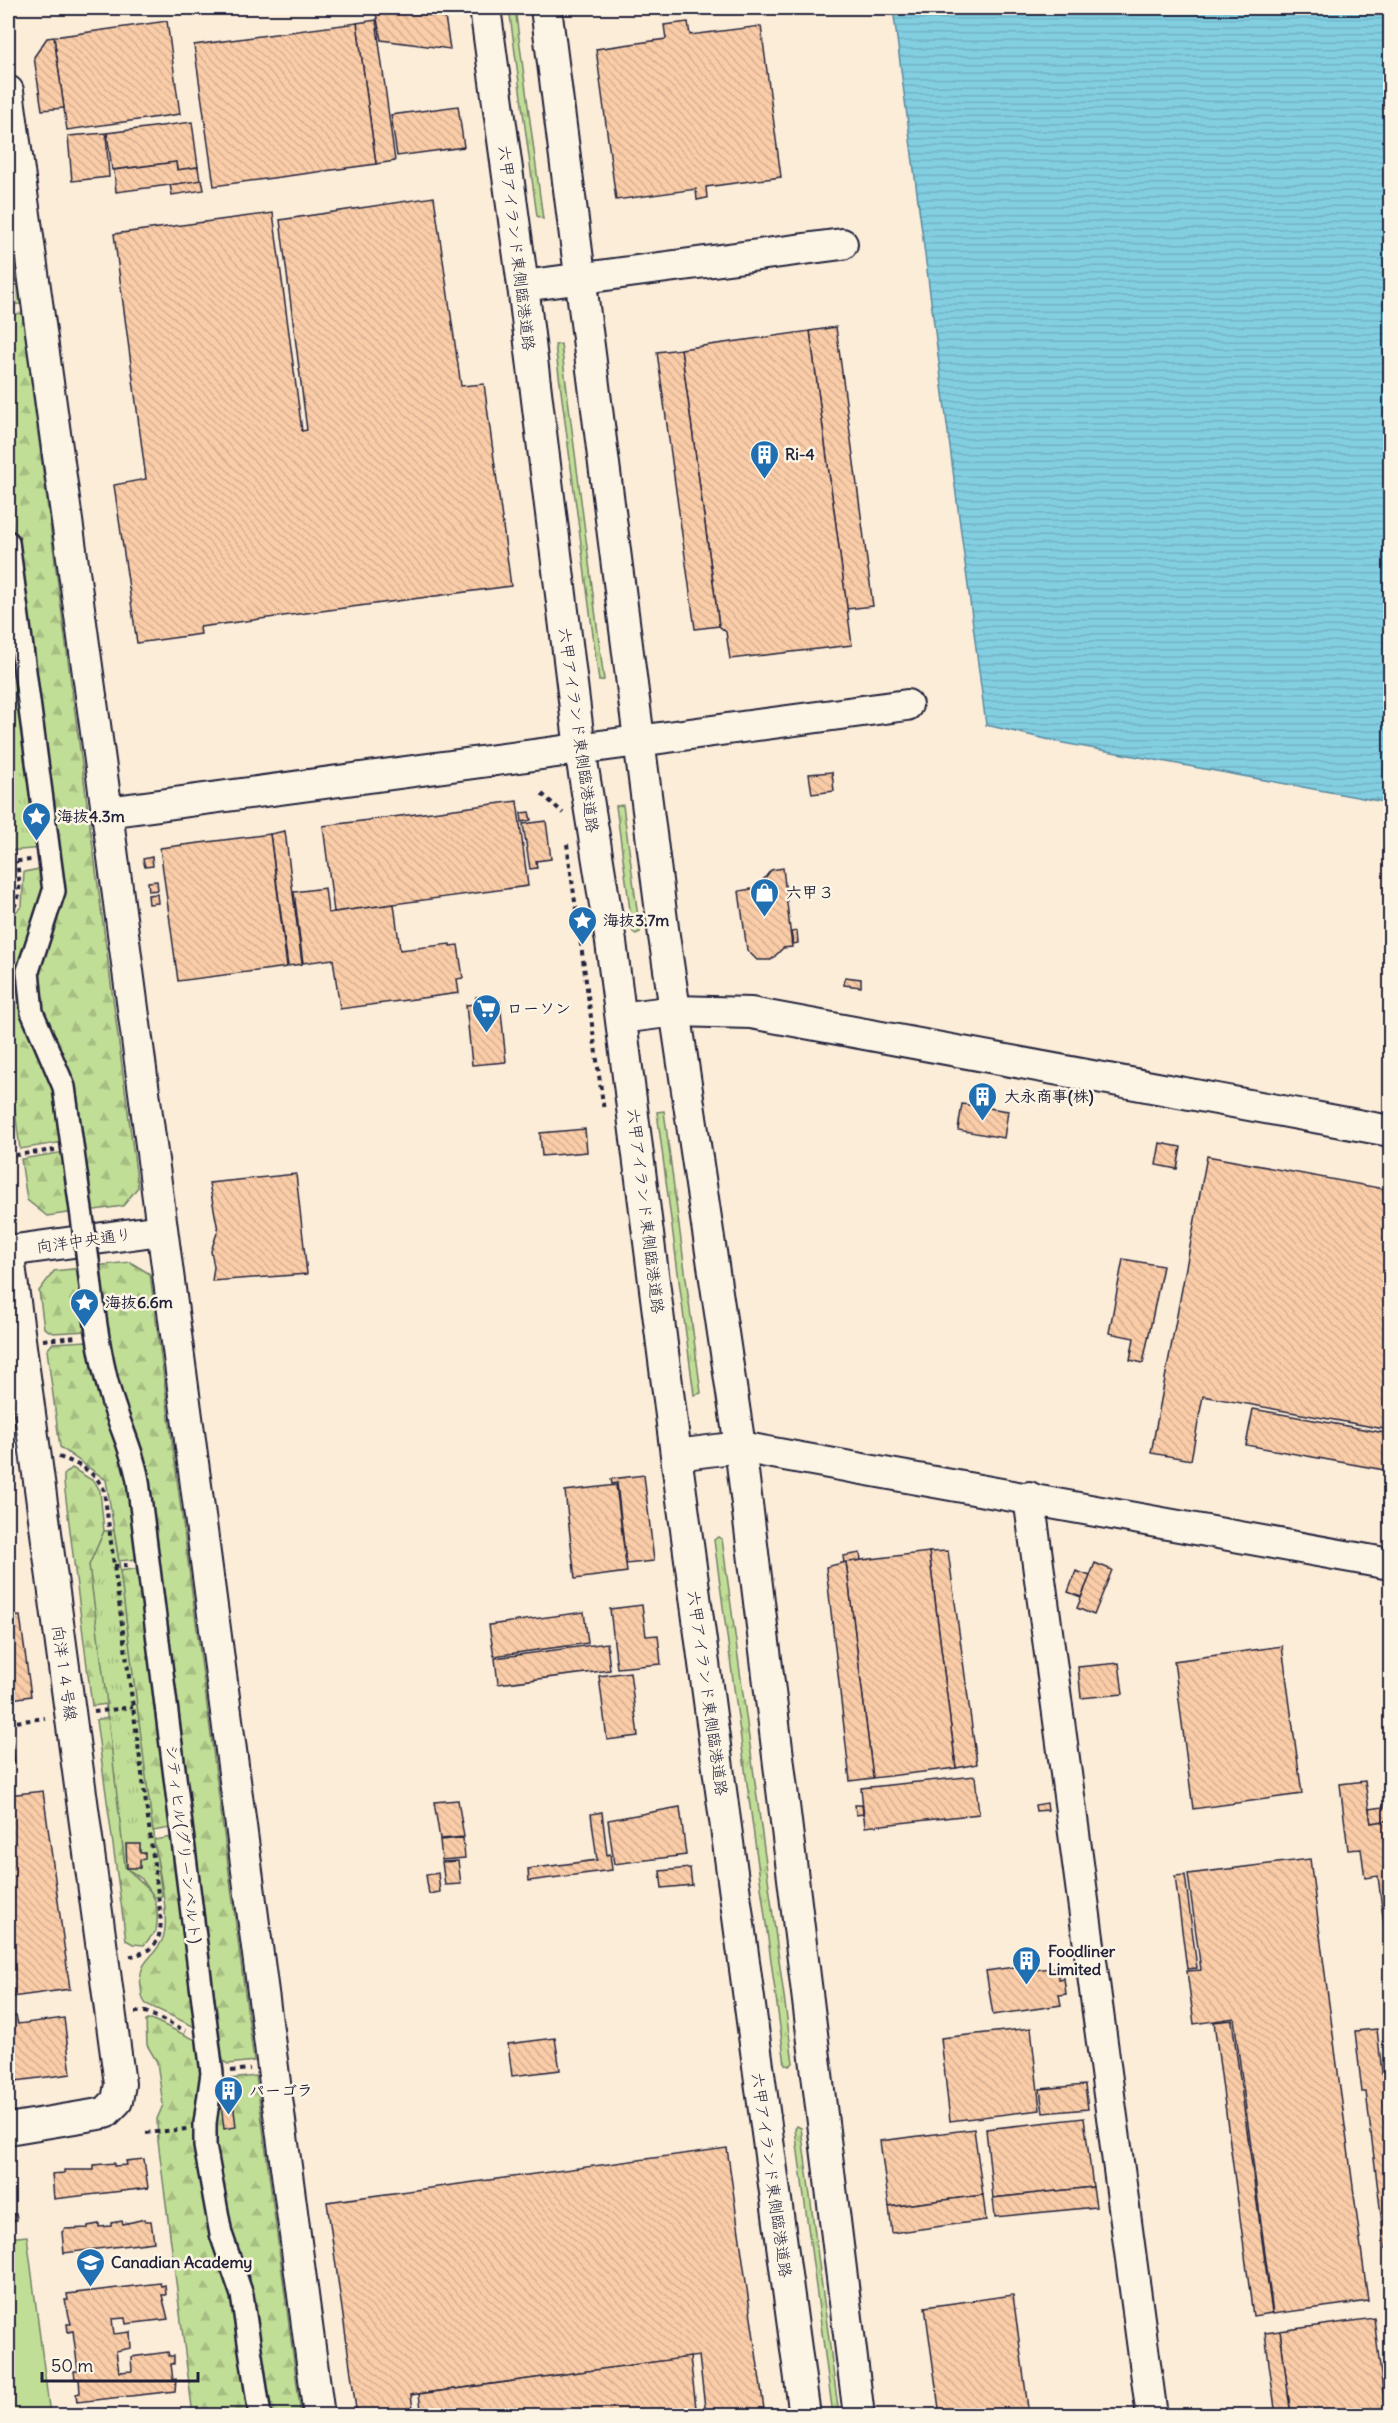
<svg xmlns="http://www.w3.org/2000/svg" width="1398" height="2423" viewBox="0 0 1398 2423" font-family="Delius,'Klee One',sans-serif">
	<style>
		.grass { fill: url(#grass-tufts); stroke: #728068; stroke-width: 1.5 }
		.forest { fill: url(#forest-firs); stroke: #728068; stroke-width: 1.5 }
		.garden { fill: #c1de96; stroke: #728068; stroke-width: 1.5 }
		.water { fill: url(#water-rules); stroke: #5c8a9f; stroke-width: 1.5 }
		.building { fill: url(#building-back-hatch); stroke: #22223b; stroke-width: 1.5 }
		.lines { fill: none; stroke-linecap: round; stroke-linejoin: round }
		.street-casing { stroke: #22223b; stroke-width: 26 }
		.secondary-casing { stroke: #22223b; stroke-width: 34 }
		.path { stroke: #22223b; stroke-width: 4; stroke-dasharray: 4.5 4.5; stroke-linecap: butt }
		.street { stroke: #fcf5e5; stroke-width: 21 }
		.secondary { stroke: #fcf5e5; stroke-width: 30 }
		.street-bridge-casing { stroke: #22223b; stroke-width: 26; stroke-linecap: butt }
		.street-bridge { stroke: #fcf5e5; stroke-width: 21 }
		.labels { text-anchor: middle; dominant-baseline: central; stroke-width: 5; stroke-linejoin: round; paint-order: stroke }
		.street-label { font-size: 16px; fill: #22223b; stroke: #fcf5e5 }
		.poi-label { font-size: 16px; font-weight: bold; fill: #22223b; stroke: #fcf5e5; text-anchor: start }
	</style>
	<defs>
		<pattern id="grass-tufts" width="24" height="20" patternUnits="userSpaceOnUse" patternTransform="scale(1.5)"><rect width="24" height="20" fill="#c1de96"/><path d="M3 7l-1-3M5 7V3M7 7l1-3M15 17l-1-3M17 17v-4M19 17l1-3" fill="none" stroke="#a6be82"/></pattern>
		<pattern id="forest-firs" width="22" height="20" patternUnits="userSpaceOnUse" patternTransform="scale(1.5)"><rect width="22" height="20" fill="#c1de96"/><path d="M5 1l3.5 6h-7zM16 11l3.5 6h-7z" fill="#a6be82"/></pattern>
		<pattern id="water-rules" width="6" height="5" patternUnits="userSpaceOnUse" patternTransform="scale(1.5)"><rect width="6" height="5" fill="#83cfe2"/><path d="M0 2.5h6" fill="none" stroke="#71b1c3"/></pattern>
		<pattern id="building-back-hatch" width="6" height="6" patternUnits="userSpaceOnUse" patternTransform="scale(1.5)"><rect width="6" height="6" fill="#facda8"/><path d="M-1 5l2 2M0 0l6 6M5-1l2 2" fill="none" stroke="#d6b092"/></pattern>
	</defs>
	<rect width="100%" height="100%" fill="#fcedd9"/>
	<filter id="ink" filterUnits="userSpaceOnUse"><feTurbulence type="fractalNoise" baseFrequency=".0167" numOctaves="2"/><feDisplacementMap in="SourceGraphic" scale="12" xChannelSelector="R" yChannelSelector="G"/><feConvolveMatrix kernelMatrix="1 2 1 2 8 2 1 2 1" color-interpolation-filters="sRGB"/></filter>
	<g filter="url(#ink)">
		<!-- grass -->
		<g class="grass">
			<path d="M 509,8 L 515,8 L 543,219 L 537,216 Z"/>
			<path d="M 561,344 L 604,680 L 599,681 L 555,345 Z"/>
			<path d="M 8,587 L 43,848 L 8,851 Z"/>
			<path d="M 623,805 L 640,932 L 636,934 L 633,932 L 616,806 Z"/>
			<path d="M 664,1111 L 701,1393 L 694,1395 L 657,1112 Z"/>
			<path d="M 114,1530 L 119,1561 L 162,1896 L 154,1897 L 142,1879 L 125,1867 L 89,1565 L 104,1531 Z"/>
			<path d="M 718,1537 L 722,1539 L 793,2063 L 789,2066 L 785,2064 L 714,1540 Z"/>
			<path d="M 797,2126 L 801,2128 L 839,2415 L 833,2415 L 795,2129 Z"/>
		</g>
		<!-- forest -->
		<g class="forest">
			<path d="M 8,207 L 20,304 L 8,305 Z"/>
			<path d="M 22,313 L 138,1187 L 123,1206 L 88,1211 L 35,979 L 58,874 L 8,495 L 8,315 Z"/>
			<path d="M 45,868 L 47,881 L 26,952 L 54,1077 L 64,1142 L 20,1149 L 8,1056 L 8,919 L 22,906 L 24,872 Z"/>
			<path d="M 65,1152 L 74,1212 L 47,1216 L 27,1200 L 21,1159 Z"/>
			<path d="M 130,1262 L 150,1274 L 254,2061 L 228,2064 L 221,2060 L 145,1461 L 114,1372 L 95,1266 Z"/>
			<path d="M 81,1268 L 87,1331 L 53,1333 L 44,1328 L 39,1291 L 54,1271 Z"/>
			<path d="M 87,1341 L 111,1431 L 125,1466 L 137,1559 L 119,1561 L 106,1480 L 60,1447 L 47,1350 L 53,1343 Z"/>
			<path d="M 72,1468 L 95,1482 L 100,1491 L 104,1531 L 89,1565 L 107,1704 L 92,1706 L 64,1483 L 64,1475 Z"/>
			<path d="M 140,1568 L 171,1828 L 153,1831 L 120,1571 Z"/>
			<path d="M 108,1717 L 125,1867 C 148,1889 162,1893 156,1931 L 144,1945 L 133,1944 L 126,1940 L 96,1720 Z"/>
			<path d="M 172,1837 L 197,2028 L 146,2004 C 141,1999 142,1993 141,1987 C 137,1959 155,1959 163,1938 C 171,1915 157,1865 154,1840 Z"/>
			<path d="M 151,2019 L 198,2041 L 250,2415 L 193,2415 L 158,2141 L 157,2119 L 163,2105 L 157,2062 L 147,2045 L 146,2021 Z"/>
			<path d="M 256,2076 L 301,2415 L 268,2415 L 250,2288 L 226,2215 L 213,2131 L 221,2080 Z"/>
		</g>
		<!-- garden -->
		<path class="garden" d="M 27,2236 L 50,2415 L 8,2415 L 8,2238 Z"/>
		<!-- water -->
		<path class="water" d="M 893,8 L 1390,8 L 1390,803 L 1063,743 L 986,725 Z"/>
		<!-- building -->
		<g class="building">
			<path d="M 375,8 L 445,17 L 450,49 L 381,40 Z"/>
			<path d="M 376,20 L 395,161 L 376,164 L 357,23 Z"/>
			<path d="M 167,21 L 180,114 L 67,130 L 54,37 Z"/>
			<path d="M 688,22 L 690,35 L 761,26 L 781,177 L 706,187 L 707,198 L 697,200 L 696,189 L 616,200 L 596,49 L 666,39 L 664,25 Z"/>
			<path d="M 357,23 L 376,164 L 214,186 L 194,45 Z"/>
			<path d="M 54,37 L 64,108 L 42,110 L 34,57 L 47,38 Z"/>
			<path d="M 458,106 L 464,147 L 397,156 L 391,115 Z"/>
			<path d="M 192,122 L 198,167 L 177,170 L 176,162 L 112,170 L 107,133 Z"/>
			<path d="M 106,133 L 109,177 L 72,181 L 68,136 Z"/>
			<path d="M 176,162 L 177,170 L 198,167 L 200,181 L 116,192 L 114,170 Z"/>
			<path d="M 202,180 L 204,190 L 172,195 L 170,185 Z"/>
			<path d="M 434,197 L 461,386 L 484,384 L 511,586 L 200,627 L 201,634 L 137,643 L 114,485 L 146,479 L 114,234 L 273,213 L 302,431 L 307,430 L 280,220 Z"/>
			<path d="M 836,327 L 873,606 L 847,609 L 810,331 Z"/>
			<path d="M 810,331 L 852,645 L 730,659 L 726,632 L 719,626 L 681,349 Z"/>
			<path d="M 681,349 L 719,626 L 695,629 L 657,352 Z"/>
			<path d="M 832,772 L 834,791 L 812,794 L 809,774 Z"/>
			<path d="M 517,801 L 528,886 L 334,912 L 323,826 Z"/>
			<path d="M 529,812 L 531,820 L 522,822 L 521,813 Z"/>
			<path d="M 546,821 L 551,859 L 536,861 L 537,868 L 530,869 L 523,824 Z"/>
			<path d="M 285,831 L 302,964 L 288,966 L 270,834 Z"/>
			<path d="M 270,834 L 287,967 L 178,981 L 160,848 Z"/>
			<path d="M 152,857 L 153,866 L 145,867 L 143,859 Z"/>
			<path d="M 783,868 L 792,947 L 783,948 L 771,960 L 757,960 L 747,950 L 739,891 L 757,888 L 771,870 Z"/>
			<path d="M 157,881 L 158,890 L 149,891 L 148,882 Z"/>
			<path d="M 325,888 L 328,913 L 394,904 L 400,950 L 450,944 L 450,946 L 458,945 L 463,978 L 457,979 L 459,993 L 340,1009 L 333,959 L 303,963 L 294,892 Z"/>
			<path d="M 157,894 L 158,903 L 149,904 L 148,895 Z"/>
			<path d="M 797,931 L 798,943 L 793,944 L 791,932 Z"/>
			<path d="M 845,977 L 861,979 L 861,987 L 844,985 Z"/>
			<path d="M 490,996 L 490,1002 L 500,1001 L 506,1062 L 472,1065 L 466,1005 L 476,1004 L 476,997 Z"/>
			<path d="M 962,1104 L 1008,1111 L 1004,1138 L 958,1130 Z"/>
			<path d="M 585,1129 L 587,1152 L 542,1156 L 540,1133 Z"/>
			<path d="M 1160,1143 L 1181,1147 L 1177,1169 L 1156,1165 Z"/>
			<path d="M 1207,1156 L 1390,1190 L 1390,1430 L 1203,1396 L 1191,1460 L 1151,1453 Z"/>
			<path d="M 296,1174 L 307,1274 L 212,1281 L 214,1267 L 211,1251 L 218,1230 L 209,1183 Z"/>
			<path d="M 1123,1259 L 1163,1266 L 1143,1363 L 1130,1360 L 1134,1338 L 1109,1333 Z"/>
			<path d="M 1253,1409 L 1390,1434 L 1390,1471 L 1246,1445 Z"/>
			<path d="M 644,1475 L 654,1561 L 626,1564 L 617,1483 L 612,1484 L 611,1479 Z"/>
			<path d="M 616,1485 L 627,1572 L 575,1579 L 565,1491 Z"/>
			<path d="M 948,1551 L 977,1764 L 956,1768 L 929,1552 Z"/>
			<path d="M 929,1552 L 956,1768 L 873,1778 L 846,1562 Z"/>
			<path d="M 860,1553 L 861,1560 L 844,1563 L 843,1556 Z"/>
			<path d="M 846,1562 L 873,1778 L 850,1781 L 826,1567 Z"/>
			<path d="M 1095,1563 L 1112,1570 L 1094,1615 L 1077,1608 Z"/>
			<path d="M 1076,1571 L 1090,1576 L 1081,1597 L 1068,1592 Z"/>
			<path d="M 642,1605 L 646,1636 L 658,1635 L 661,1664 L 617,1668 L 610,1609 Z"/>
			<path d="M 584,1612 L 588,1643 L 494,1656 L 489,1625 Z"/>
			<path d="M 20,1616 L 31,1696 L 12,1699 L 8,1671 L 8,1617 Z"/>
			<path d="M 607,1643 L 610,1670 L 498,1684 L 495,1658 Z"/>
			<path d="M 1282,1646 L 1302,1794 L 1193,1809 L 1174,1661 Z"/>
			<path d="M 1119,1663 L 1123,1694 L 1081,1698 L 1078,1667 Z"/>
			<path d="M 630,1672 L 638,1736 L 607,1740 L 599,1676 Z"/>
			<path d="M 12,1742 L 15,1764 L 8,1765 L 8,1743 Z"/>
			<path d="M 975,1776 L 979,1814 L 865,1827 L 861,1788 Z"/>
			<path d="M 1365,1781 L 1371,1823 L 1390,1820 L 1390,1974 L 1378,1876 L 1365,1878 L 1361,1849 L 1348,1850 L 1340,1784 Z"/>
			<path d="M 43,1791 L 70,1989 L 12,1997 L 8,1985 L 8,1968 L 10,1968 L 8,1946 L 8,1795 Z"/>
			<path d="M 458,1800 L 464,1837 L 440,1839 L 434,1802 Z"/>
			<path d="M 1047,1803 L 1048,1810 L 1036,1811 L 1035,1805 Z"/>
			<path d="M 855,1805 L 862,1805 L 863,1814 L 856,1815 Z"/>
			<path d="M 1390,1806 L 1390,1820 L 1371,1823 L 1369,1809 Z"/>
			<path d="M 680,1807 L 686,1855 L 614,1864 L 608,1820 Z"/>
			<path d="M 602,1812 L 607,1855 L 610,1854 L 612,1870 L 529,1881 L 528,1869 L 597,1860 L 591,1814 Z"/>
			<path d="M 463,1838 L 465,1858 L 442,1860 L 440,1840 Z"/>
			<path d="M 126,1844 L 140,1844 L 140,1853 L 145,1853 L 145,1859 L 140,1860 L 140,1868 L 127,1868 Z"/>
			<path d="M 1310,1859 L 1368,2301 L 1273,2314 L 1234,2018 L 1194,2024 L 1187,1971 L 1201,1970 L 1188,1874 Z"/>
			<path d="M 458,1861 L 461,1884 L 445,1885 L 442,1862 Z"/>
			<path d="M 690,1868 L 692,1885 L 662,1888 L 660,1871 Z"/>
			<path d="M 438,1873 L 440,1892 L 429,1894 L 426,1875 Z"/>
			<path d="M 1185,1875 L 1197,1968 L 1187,1969 L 1175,1876 Z"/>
			<path d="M 1021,1966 L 1022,1972 L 1057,1967 L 1059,1979 L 1064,1978 L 1066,1994 L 1059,1995 L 1061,2005 L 993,2015 L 986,1971 Z"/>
			<path d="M 16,2016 L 18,2024 L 64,2018 L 71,2074 L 8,2082 L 8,2017 Z"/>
			<path d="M 1232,2020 L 1272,2313 L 1253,2316 L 1214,2022 Z"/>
			<path d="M 1031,2028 L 1040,2110 L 950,2121 L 941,2038 Z"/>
			<path d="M 1377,2029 L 1384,2090 L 1390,2090 L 1390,2248 L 1385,2248 L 1366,2092 L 1362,2092 L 1355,2031 Z"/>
			<path d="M 555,2038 L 560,2070 L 512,2076 L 508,2044 Z"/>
			<path d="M 1085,2085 L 1088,2109 L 1043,2113 L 1040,2089 Z"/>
			<path d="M 233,2102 L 236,2127 L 224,2129 L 221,2104 Z"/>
			<path d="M 1084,2118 L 1093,2187 L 993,2198 L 986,2129 Z"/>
			<path d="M 974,2129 L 983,2195 L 889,2207 L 880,2141 Z"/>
			<path d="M 727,2148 L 765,2416 L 706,2416 L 699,2356 L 411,2395 L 414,2416 L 357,2416 L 327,2202 Z"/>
			<path d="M 144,2159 L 148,2188 L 54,2199 L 52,2174 L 64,2173 L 64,2170 L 94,2170 L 94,2165 L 114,2163 L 114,2166 L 127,2165 L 126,2161 Z"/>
			<path d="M 1093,2187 L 1096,2207 L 995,2217 L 993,2198 Z"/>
			<path d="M 983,2195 L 986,2220 L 892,2233 L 889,2207 Z"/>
			<path d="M 16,2214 L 17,2220 L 8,2222 L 8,2215 Z"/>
			<path d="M 145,2219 L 145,2221 L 151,2221 L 154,2242 L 64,2253 L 62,2232 L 65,2229 L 88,2228 L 88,2226 L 99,2224 L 99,2227 L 111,2226 L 111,2223 L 122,2221 L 123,2224 Z"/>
			<path d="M 160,2283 L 161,2286 L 165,2285 L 166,2295 L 162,2295 L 168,2319 L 126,2324 L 125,2318 L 112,2319 L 114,2334 L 130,2332 L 131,2348 L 116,2351 L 119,2372 L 132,2371 L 131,2357 L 168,2352 L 169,2356 L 174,2356 L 174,2364 L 171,2364 L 173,2380 L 176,2379 L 175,2391 L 77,2402 L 76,2394 L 80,2393 L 79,2379 L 75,2379 L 74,2371 L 78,2371 L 73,2331 L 68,2332 L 67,2324 L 71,2324 L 65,2300 L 68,2300 L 67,2294 Z"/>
			<path d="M 1013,2295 L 1029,2416 L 940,2416 L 925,2307 Z"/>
			<path d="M 1374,2318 L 1386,2416 L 1291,2416 L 1280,2331 Z"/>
			<path d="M 1280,2331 L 1291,2416 L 1276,2416 L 1265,2333 Z"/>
			<path d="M 690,2357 L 697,2416 L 422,2416 L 419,2394 Z"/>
		</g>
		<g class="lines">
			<defs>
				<g id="street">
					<path d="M 8,542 L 54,891 L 28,971 L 32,1012 L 64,1087 L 83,1224"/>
					<path d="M 88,1261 C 93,1305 98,1351 110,1393 C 118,1423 133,1450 138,1481 L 212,2073 L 205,2123 L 205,2146 L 221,2234 L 242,2295 L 260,2416"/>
				</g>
				<g id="secondary">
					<path d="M 485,8 L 523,286 L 580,749 L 611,942 L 676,1455 L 805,2416"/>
					<path d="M 546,8 L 664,936 L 740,1447 L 859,2416"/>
					<path d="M 8,91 L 107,812 L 319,2416"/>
					<path d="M 523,286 L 842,244"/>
					<path d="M 107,812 L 907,705"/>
					<path d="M 621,1018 L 675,1011 L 751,1013 L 1390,1131"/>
					<path d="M 8,1250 L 120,2084 L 117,2101 L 105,2113 L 8,2129"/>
					<path d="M 8,1251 L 161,1230"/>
					<path d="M 676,1455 L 740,1447 L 1390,1564"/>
					<path d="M 1029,1497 L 1152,2416"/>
				</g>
			</defs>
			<!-- street casing -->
			<use href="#street" class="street-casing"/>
			<!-- secondary casing -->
			<use href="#secondary" class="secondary-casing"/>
			<!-- path -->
			<g class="path">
				<path d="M 542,794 L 563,813"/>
				<path d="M 567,844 L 604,1111"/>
				<path d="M 8,862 L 31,860"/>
				<path d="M 8,914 C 24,899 19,881 17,861"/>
				<path d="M 15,1155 L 55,1150"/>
				<path d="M 43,1340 L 77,1337"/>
				<path d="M 59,1457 C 78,1464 95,1471 104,1490 L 158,1894 C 162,1927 167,1951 126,1957"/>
				<path d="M 114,1566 L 128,1565"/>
				<path d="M 94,1712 L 133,1707"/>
				<path d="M 8,1723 L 45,1718"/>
				<path d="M 135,2012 L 146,2012 L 186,2031"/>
				<path d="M 231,2071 L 250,2069"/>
				<path d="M 146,2133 L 187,2129"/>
			</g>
			<!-- street -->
			<use href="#street" class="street"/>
			<!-- secondary -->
			<use href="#secondary" class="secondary"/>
			<defs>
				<path id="street-bridge" d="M 83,1224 L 88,1261"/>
			</defs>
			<!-- street-bridge casing -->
			<use href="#street-bridge" class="street-bridge-casing"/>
			<!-- street-bridge -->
			<use href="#street-bridge" class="street-bridge"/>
		</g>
	</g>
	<!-- icons -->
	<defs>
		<symbol id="building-pin" viewBox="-11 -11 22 30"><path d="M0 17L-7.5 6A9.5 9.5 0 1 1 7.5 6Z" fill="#1f6fb2" stroke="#fcf5e5"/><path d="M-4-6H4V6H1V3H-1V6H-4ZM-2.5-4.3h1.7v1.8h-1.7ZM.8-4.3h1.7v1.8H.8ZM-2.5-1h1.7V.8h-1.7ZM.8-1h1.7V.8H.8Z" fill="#fff"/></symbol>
		<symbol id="sight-pin" viewBox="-11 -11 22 30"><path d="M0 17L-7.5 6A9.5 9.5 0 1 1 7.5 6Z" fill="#1f6fb2" stroke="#fcf5e5"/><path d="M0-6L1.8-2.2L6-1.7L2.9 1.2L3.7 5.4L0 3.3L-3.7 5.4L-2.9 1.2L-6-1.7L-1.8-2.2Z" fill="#fff"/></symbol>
		<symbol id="shop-pin" viewBox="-11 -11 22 30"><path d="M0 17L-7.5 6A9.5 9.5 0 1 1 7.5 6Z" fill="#1f6fb2" stroke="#fcf5e5"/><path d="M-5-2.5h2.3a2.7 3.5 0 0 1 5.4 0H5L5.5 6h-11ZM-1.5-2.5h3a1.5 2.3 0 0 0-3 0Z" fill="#fff"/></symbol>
		<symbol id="supermarket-pin" viewBox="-11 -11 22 30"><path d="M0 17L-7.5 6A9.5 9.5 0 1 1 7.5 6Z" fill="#1f6fb2" stroke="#fcf5e5"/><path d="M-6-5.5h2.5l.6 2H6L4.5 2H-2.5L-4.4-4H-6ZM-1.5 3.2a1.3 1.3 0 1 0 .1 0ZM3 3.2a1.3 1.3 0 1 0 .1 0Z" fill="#fff"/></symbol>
		<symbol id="school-pin" viewBox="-11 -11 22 30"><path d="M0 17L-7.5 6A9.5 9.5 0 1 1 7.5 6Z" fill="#1f6fb2" stroke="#fcf5e5"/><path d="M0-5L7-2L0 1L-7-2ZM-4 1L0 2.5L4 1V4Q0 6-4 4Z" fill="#fff"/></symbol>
	</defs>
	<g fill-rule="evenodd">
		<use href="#building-pin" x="748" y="438" width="33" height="45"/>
		<use href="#sight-pin" x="20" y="800" width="33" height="45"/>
		<use href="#shop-pin" x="748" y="876" width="33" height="45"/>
		<use href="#sight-pin" x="566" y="904" width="33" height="45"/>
		<use href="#supermarket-pin" x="470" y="992" width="33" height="45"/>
		<use href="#building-pin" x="966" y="1080" width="33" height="45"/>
		<use href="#sight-pin" x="68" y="1286" width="33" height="45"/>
		<use href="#building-pin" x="1010" y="1944" width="33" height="45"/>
		<use href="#building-pin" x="212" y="2074" width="33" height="45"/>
		<use href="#school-pin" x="74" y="2246" width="33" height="45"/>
	</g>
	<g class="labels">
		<!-- street labels -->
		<g class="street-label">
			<text transform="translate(517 248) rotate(83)">六甲アイランド東側臨港道路</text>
			<text transform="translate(579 730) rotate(82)">六甲アイランド東側臨港道路</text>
			<text transform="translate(646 1211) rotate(83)">六甲アイランド東側臨港道路</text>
			<text transform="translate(84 1240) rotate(-8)">向洋中央通り</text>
			<text transform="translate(65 1673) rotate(82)">向洋１４号線</text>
			<text transform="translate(708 1693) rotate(82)">六甲アイランド東側臨港道路</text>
			<text transform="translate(184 1844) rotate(83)">シティヒル(グリーンベルト)</text>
			<text transform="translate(772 2175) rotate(82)">六甲アイランド東側臨港道路</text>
		</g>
		<!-- poi labels -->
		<g class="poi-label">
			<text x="785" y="454">Ri-4</text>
			<text x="57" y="816">海抜4.3m</text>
			<text x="786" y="892">六甲３</text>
			<text x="603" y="920">海抜3.7m</text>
			<text x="507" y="1008">ローソン</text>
			<text x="1004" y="1096">大永商事(株)</text>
			<text x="105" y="1302">海抜6.6m</text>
			<text x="1048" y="1951">Foodliner<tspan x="1048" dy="18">Limited</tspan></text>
			<text x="249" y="2090">パーゴラ</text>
			<text x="111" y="2262">Canadian Academy</text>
		</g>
	</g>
	<!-- margin -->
	<rect width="1398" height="2423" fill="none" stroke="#fcf5e5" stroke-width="30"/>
	<rect x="15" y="15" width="1368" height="2393" fill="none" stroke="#22223b" stroke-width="2" filter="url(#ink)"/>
	<!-- scale -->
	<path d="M42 2372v9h156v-9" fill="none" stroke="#22223b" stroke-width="3"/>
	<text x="51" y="2372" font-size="18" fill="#22223b" stroke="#fcf5e5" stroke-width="4.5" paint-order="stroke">50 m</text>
</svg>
